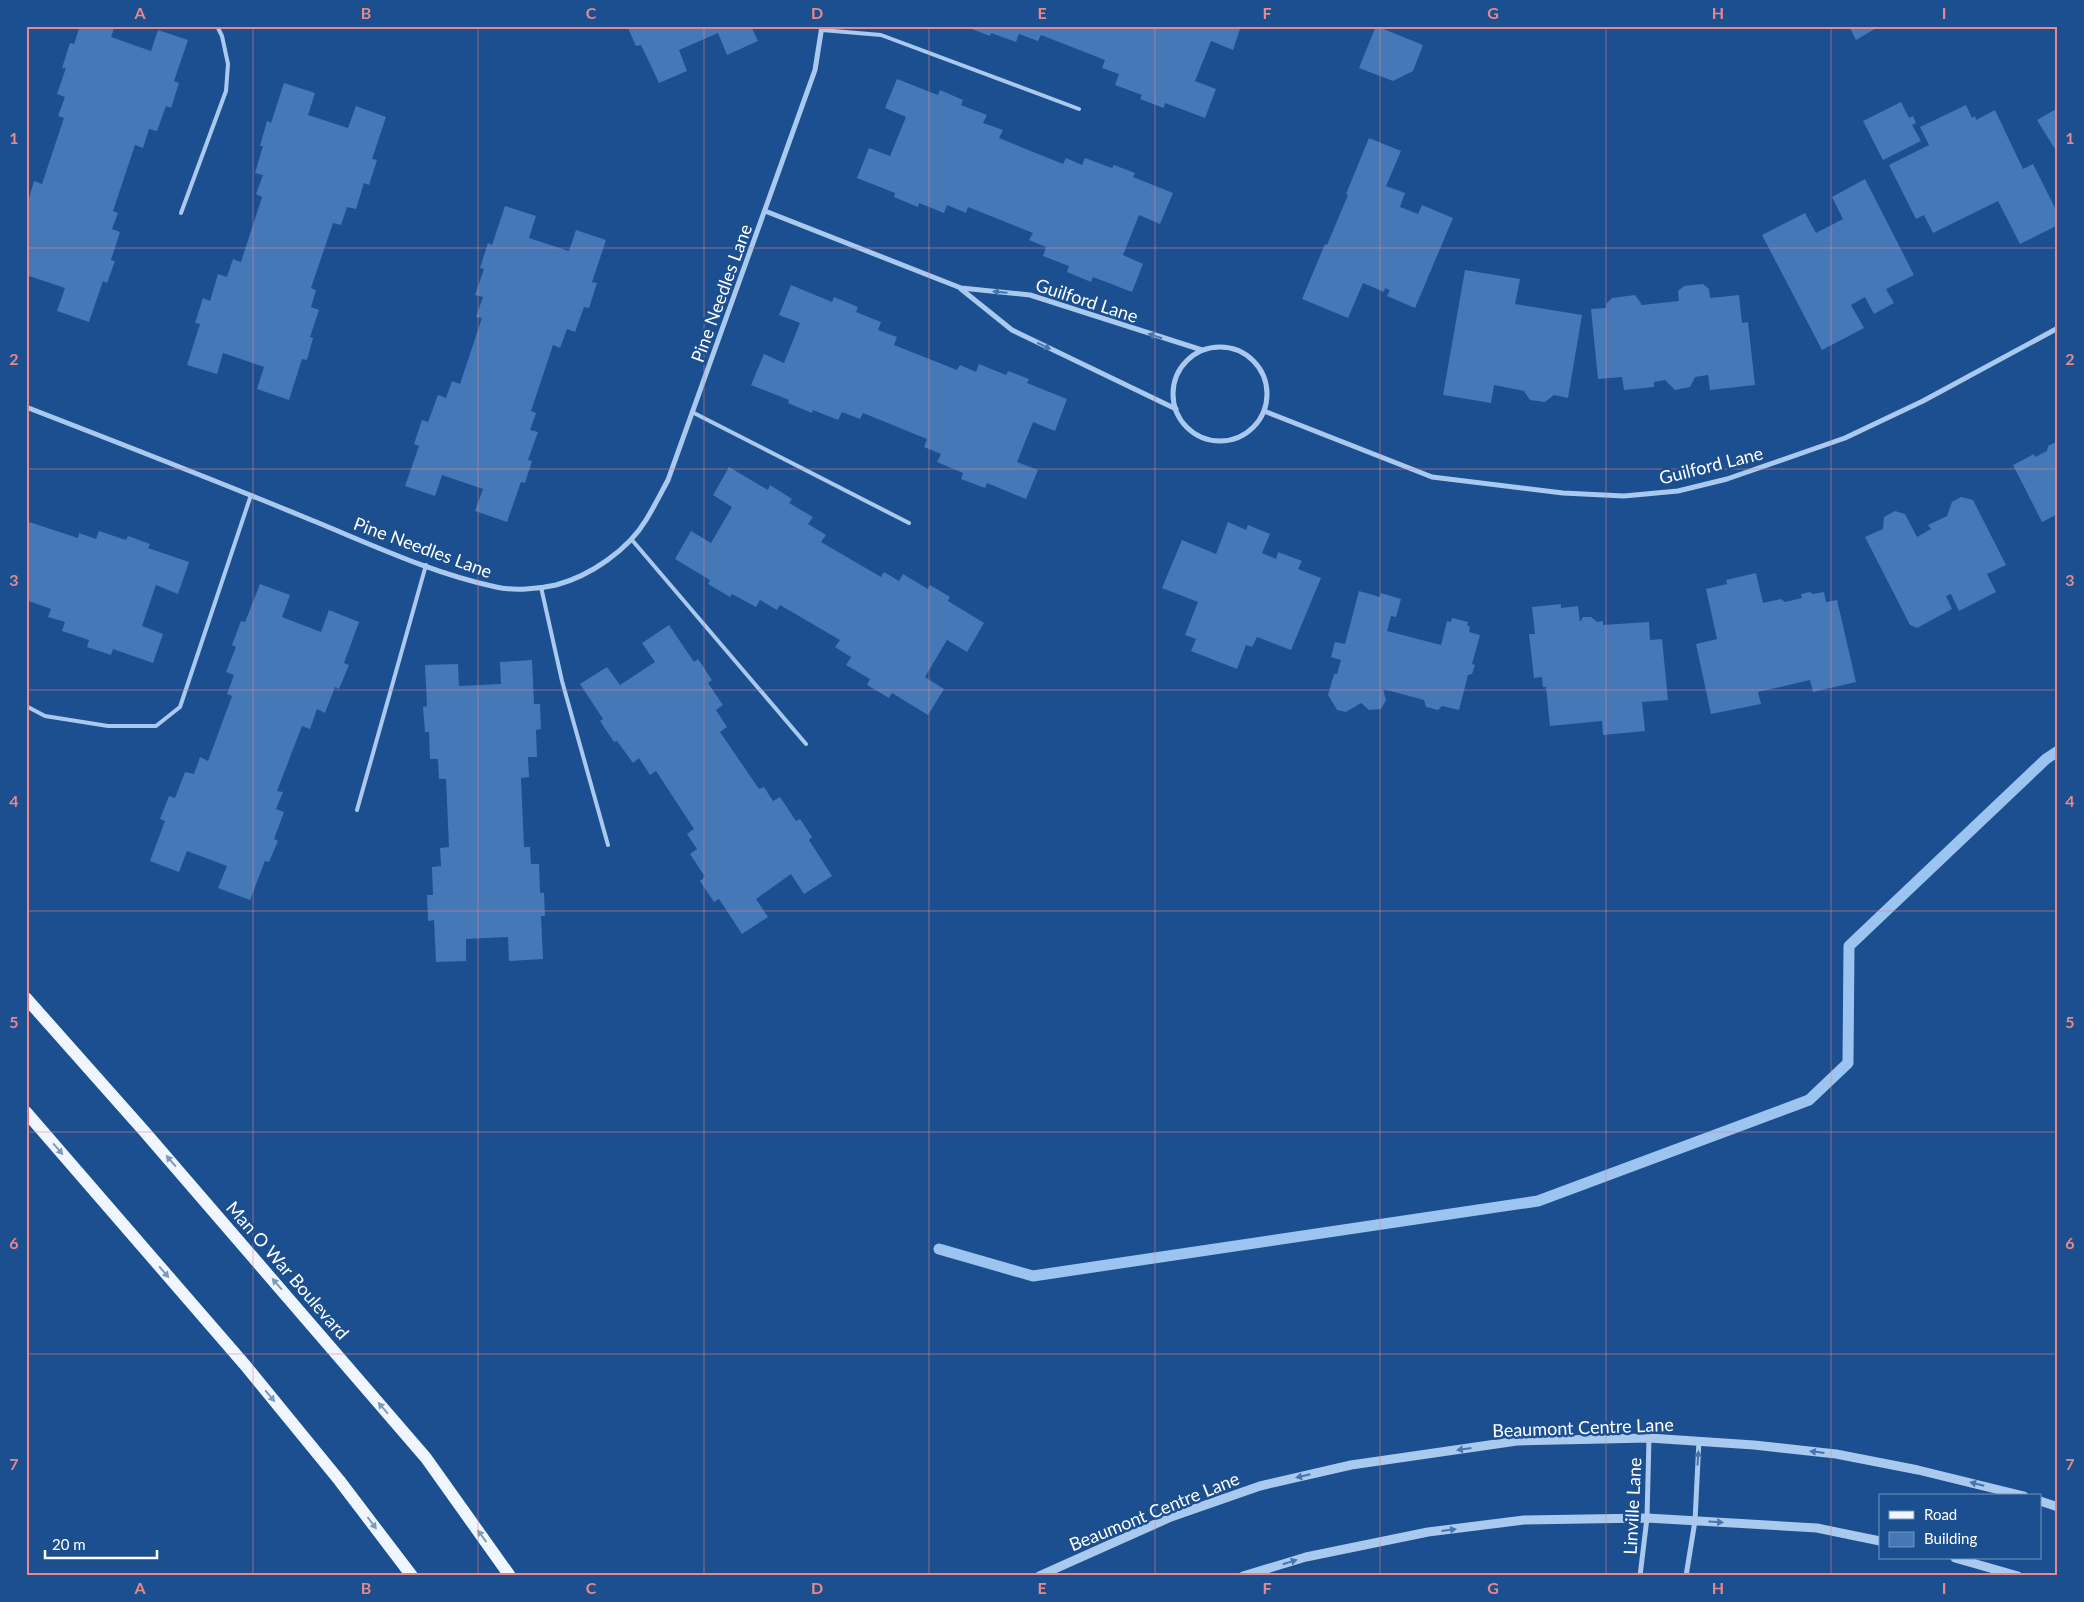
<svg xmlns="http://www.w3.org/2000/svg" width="2084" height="1602" viewBox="0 0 2084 1602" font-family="Lato,sans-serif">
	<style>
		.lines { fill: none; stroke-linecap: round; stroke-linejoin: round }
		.stream { stroke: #9cc4f0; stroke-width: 11 }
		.building { fill: #4478b7 }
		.service { stroke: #a9c9ee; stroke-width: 4 }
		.minor { stroke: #a9c9ee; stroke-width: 5 }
		.tertiary { stroke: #a9c9ee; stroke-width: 9 }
		.primary { stroke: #f0f6ff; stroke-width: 12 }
		.oneway { fill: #4674ac }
		.oneway2 { fill: #7b9ac1 }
		.grid { fill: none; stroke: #e88989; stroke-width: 1; stroke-opacity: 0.55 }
		.labels { text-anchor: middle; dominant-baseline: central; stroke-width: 5; stroke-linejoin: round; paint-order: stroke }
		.street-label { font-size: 18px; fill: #fff; stroke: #1b4f8f }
		.neatline { fill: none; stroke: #e88989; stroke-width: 2 }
		.grid-label { font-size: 16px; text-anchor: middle; font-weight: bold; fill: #e88989 }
	</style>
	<rect width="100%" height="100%" fill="#1b4f8f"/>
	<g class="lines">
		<!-- stream -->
		<path class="stream" d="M 939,1249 L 1033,1276 L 1538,1201 L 1809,1100 L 1848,1063 L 1849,946 L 2046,759 L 2058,751"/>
	</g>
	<!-- building -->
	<g class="building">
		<path d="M 80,26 L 115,26 L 111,37 L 151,51 L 158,30 L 188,40 L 174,81 L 179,83 L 171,108 L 166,106 L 157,131 L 149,129 L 143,148 L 135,145 L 113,211 L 118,213 L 112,229 L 120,232 L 111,260 L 115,261 L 107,283 L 103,281 L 89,322 L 57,311 L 65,288 L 26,275 L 26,197 L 29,198 L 34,181 L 42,184 L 64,118 L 58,116 L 65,97 L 57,94 L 66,68 L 62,68 L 70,43 L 74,44 Z"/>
		<path d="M 627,26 L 751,26 L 758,41 L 727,55 L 718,33 L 679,50 L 687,71 L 659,83 L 641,45 L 636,46 Z"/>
		<path d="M 964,26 L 1241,26 L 1233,50 L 1211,41 L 1195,81 L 1216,89 L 1205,118 L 1165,103 L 1164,108 L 1140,99 L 1142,95 L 1115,85 L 1119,74 L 1102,68 L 1105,60 L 1041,35 L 1038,41 L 1019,34 L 1016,42 L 991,33 L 990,36 Z"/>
		<path d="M 1376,26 L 1423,45 L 1413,71 L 1393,81 L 1359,68 Z"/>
		<path d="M 1849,26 L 1880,26 L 1856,40 Z"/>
		<path d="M 897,79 L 938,95 L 940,90 L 963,100 L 961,105 L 987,115 L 983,123 L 1003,130 L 999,138 L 1063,164 L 1066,158 L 1082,165 L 1085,158 L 1112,168 L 1114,165 L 1135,173 L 1133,177 L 1173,193 L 1160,224 L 1139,215 L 1123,255 L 1143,264 L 1132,292 L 1093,277 L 1091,282 L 1067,272 L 1069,266 L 1043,256 L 1046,247 L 1029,240 L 1033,233 L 968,207 L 966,213 L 947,205 L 944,213 L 919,203 L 918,207 L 894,197 L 895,193 L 857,178 L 869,148 L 890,156 L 906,117 L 885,108 Z"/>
		<path d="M 284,83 L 315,93 L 308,115 L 348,128 L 356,106 L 386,117 L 372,159 L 377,160 L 369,185 L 364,183 L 356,209 L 347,207 L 341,225 L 333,223 L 311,288 L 316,290 L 311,307 L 319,310 L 310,337 L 313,338 L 307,360 L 302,359 L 289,400 L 257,389 L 264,367 L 223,353 L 217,374 L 187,365 L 200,324 L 195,323 L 203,298 L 210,301 L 218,274 L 227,277 L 233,259 L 241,262 L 262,197 L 256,194 L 263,175 L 255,173 L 263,146 L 260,146 L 267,121 L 271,123 Z"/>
		<path d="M 1901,102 L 1909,118 L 1913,116 L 1916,123 L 1912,125 L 1921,141 L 1883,160 L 1863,121 Z"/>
		<path d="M 1966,105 L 1972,118 L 1975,116 L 1976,120 L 1995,110 L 2023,169 L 2033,164 L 2058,214 L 2058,225 L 2020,244 L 1998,201 L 1933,233 L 1924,215 L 1916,219 L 1889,165 L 1929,145 L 1920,127 Z"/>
		<path d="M 2058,108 L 2058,154 L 2037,120 Z"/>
		<path d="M 1369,138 L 1401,151 L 1386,186 L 1405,193 L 1400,207 L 1418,214 L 1422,205 L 1453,218 L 1415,308 L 1387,296 L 1390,290 L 1385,288 L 1384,292 L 1363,283 L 1348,318 L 1302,299 L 1325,244 L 1327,245 L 1348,195 L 1346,194 Z"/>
		<path d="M 1865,179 L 1914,275 L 1886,289 L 1894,303 L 1874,314 L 1865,297 L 1851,305 L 1864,328 L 1822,350 L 1762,235 L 1805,213 L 1816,233 L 1843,219 L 1832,197 Z"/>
		<path d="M 505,206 L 536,216 L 529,238 L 569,251 L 576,230 L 606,240 L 592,282 L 597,283 L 589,308 L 584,307 L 575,332 L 567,329 L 560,348 L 553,345 L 531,411 L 536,413 L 530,430 L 538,432 L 528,460 L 532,461 L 525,483 L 521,482 L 507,522 L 475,511 L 483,489 L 442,475 L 435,496 L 405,486 L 419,446 L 414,444 L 422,420 L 428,422 L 438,395 L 446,398 L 452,381 L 460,384 L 482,318 L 476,317 L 483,297 L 475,295 L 484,269 L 480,268 L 488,243 L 492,245 Z"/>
		<path d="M 1465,270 L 1520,279 L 1515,304 L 1582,315 L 1568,398 L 1554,395 L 1545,402 L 1530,400 L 1524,391 L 1494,385 L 1491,403 L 1443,395 Z"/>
		<path d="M 1703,284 L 1709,289 L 1710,298 L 1739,295 L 1742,323 L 1748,322 L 1755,385 L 1710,390 L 1708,375 L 1695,377 L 1690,387 L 1675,390 L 1665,380 L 1654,382 L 1654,387 L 1624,390 L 1622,377 L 1598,379 L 1591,309 L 1606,308 L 1607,303 L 1612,298 L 1635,295 L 1642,305 L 1679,301 L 1678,291 L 1684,286 Z"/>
		<path d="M 791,285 L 832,302 L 834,297 L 858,307 L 856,312 L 881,322 L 878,330 L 897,337 L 894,345 L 957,370 L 960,365 L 976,372 L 979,364 L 1006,375 L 1008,371 L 1029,379 L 1027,383 L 1067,399 L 1055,431 L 1033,422 L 1017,462 L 1038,470 L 1026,499 L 987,483 L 985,488 L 961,479 L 963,473 L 937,462 L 941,454 L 924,447 L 927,439 L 863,413 L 860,419 L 842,412 L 838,420 L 813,410 L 812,413 L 788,403 L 789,400 L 751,385 L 764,354 L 784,363 L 800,323 L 779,315 Z"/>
		<path d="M 2058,441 L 2058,514 L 2042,522 L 2013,465 L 2034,454 L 2035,457 L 2047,451 L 2048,446 Z"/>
		<path d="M 729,467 L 768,490 L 770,485 L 792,499 L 789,503 L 813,517 L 808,524 L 826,535 L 821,542 L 881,577 L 884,572 L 899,581 L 903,574 L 928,589 L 930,585 L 950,597 L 948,601 L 984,623 L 967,652 L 947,640 L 925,677 L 944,689 L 928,715 L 892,693 L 889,698 L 867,685 L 870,679 L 846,665 L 851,657 L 835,647 L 840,640 L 780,605 L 777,610 L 760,600 L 756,607 L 732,594 L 730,597 L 708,584 L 710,580 L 675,559 L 691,531 L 711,543 L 732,507 L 713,495 Z"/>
		<path d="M 1961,497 L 1973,500 L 2006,565 L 1987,574 L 1996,592 L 1959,611 L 1951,594 L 1946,596 L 1952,609 L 1917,628 L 1910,625 L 1865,537 L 1883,529 L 1884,517 L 1895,511 L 1905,514 L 1917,537 L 1931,529 L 1928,525 L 1947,516 L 1952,502 Z"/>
		<path d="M 26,521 L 78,538 L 79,533 L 96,539 L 99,531 L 126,540 L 128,536 L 150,544 L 148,548 L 189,562 L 178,594 L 156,585 L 142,626 L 163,634 L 153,663 L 113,649 L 111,655 L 87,647 L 89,640 L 62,631 L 65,622 L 48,617 L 51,609 L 26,600 Z"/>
		<path d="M 1228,522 L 1246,530 L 1248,525 L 1270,534 L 1262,553 L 1276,559 L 1278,552 L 1302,561 L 1298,569 L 1321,578 L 1291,650 L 1257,637 L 1252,647 L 1246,645 L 1237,669 L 1191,651 L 1196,639 L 1185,635 L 1198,602 L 1162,588 L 1182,540 L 1216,554 Z"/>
		<path d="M 1756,573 L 1763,603 L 1781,599 L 1785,602 L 1802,598 L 1801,594 L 1810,592 L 1813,594 L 1824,592 L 1826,602 L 1837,600 L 1856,682 L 1813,692 L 1810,680 L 1758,692 L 1761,704 L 1711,714 L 1696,644 L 1717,639 L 1706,589 L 1727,584 L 1726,580 Z"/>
		<path d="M 260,584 L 290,595 L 282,617 L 321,632 L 329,610 L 359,622 L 344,663 L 349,665 L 339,689 L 335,687 L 325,713 L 317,709 L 310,729 L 302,726 L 277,791 L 283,792 L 276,809 L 284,812 L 274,839 L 278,841 L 269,862 L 265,861 L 250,900 L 218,888 L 227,866 L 187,851 L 179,872 L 150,861 L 165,821 L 160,819 L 169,796 L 175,798 L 185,772 L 194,774 L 200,757 L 208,761 L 232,696 L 227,694 L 234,675 L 226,672 L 236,647 L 232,645 L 241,621 L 245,622 Z"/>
		<path d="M 1359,591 L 1380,597 L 1381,593 L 1401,599 L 1396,617 L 1391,616 L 1387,631 L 1441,645 L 1447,621 L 1451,622 L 1452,618 L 1468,622 L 1467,625 L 1470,627 L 1469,632 L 1480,635 L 1472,664 L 1475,665 L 1472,674 L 1468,675 L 1459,710 L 1442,706 L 1438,710 L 1426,707 L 1424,700 L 1383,689 L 1386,700 L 1381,709 L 1369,710 L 1361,703 L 1346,712 L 1337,710 L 1328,695 L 1334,674 L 1337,674 L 1341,660 L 1331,657 L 1335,642 L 1345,644 Z"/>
		<path d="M 1561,604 L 1561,608 L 1578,606 L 1580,622 L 1583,617 L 1591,617 L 1597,622 L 1603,621 L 1603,625 L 1649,622 L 1650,640 L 1662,639 L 1668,700 L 1642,702 L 1645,731 L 1603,735 L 1602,721 L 1550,726 L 1546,687 L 1543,687 L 1542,677 L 1534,678 L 1529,634 L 1535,634 L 1532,607 Z"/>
		<path d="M 669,625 L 694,662 L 698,659 L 712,680 L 708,683 L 723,705 L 716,710 L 727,727 L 720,732 L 759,789 L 764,787 L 773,801 L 780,797 L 796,821 L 800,819 L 812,837 L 809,840 L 832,876 L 804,894 L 791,874 L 756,899 L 768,917 L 742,934 L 719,899 L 714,902 L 700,881 L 705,877 L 690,854 L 697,849 L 687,834 L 694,829 L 656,771 L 650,775 L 639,758 L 633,763 L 617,741 L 614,742 L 600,721 L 603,719 L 580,684 L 607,667 L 620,685 L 655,662 L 642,643 Z"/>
		<path d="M 532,660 L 534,704 L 540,704 L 541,729 L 536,730 L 537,757 L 528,757 L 529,777 L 521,778 L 524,847 L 530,847 L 531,864 L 539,864 L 540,893 L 544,893 L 545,916 L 541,916 L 543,959 L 509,961 L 508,937 L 466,939 L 466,961 L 436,962 L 434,920 L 428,921 L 427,895 L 433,895 L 432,867 L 441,866 L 440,848 L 449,847 L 446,779 L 439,779 L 438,759 L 430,759 L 429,732 L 425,732 L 423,707 L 427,706 L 425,665 L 458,664 L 459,686 L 501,684 L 500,662 Z"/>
	</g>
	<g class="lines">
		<!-- service -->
		<g class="service">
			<path d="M 822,30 L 881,35 L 1079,109"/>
			<path d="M 181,213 L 226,91 L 228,64 L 222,36 L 217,26"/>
			<path d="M 692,412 L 909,523"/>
			<path d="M 632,540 L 806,744"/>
			<path d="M 541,587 L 562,681 L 608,845"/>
			<path d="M 26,706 L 45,716 L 108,726 L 156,726 L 180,707 L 251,495"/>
			<path d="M 357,810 L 426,565"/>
		</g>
		<!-- minor -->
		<g class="minor">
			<path d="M 765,211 L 961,288 L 1030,295 L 1202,350"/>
			<path d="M 961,289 L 1012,330 L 1176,409"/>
			<circle cx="1220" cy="394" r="47"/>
			<path d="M 26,407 C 119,443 212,479 304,517 C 366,542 430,573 496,587 C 513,591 539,589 556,585 C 590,576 628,550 646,520 C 654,507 661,493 668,480 L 815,70 L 822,26"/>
			<path d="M 1264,411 L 1432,477 L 1563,493 L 1624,496 L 1678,491 L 1727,479 L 1845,438 L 1923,401 L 2058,328"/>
			<path d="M 1640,1576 L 1647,1518 L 1649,1438"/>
			<path d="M 1686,1576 L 1695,1521 L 1699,1440"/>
		</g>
		<!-- tertiary -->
		<g class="tertiary">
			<path d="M 2040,1501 L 2058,1507"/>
			<path d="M 1955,1558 L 2018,1576"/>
			<path d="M 1039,1576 L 1171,1517 L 1260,1486 L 1351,1465 L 1517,1441 L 1649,1438 L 1754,1445 L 1836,1454 L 1918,1470 L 2024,1496"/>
			<path d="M 1243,1576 L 1306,1557 L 1428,1532 L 1524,1520 L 1647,1518 L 1817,1528 L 1880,1541"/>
		</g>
		<!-- primary -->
		<g class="primary">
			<path d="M 26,998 L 144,1131 L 426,1458 L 510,1576"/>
			<path d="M 26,1112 L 245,1365 L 339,1480 L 412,1576"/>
		</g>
	</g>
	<!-- one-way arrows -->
	<defs><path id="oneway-solid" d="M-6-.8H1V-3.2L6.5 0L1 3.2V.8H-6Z" transform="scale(1.25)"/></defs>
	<g class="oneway">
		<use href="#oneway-solid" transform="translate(1000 292) rotate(-175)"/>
		<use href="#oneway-solid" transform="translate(1155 336) rotate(-162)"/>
		<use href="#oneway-solid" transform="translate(1044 346) rotate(26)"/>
		<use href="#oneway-solid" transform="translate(1464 1449) rotate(172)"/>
		<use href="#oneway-solid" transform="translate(1817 1452) rotate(-173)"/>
		<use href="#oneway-solid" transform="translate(1698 1458) rotate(-86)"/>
		<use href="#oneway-solid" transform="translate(1303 1476) rotate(167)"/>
		<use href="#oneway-solid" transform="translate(1977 1484) rotate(-166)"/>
		<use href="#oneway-solid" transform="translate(1716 1522) rotate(4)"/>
		<use href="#oneway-solid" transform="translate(1449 1530) rotate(-7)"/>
		<use href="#oneway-solid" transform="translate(1290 1562) rotate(-17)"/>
	</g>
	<g class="oneway2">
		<use href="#oneway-solid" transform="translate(58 1149) rotate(49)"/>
		<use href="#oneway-solid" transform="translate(171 1161) rotate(-131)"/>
		<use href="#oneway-solid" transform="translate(164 1272) rotate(49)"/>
		<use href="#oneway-solid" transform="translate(277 1284) rotate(-131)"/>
		<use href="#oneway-solid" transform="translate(270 1396) rotate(50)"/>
		<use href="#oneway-solid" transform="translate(383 1408) rotate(-131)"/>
		<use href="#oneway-solid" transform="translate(372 1523) rotate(53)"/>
		<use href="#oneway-solid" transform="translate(482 1536) rotate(-126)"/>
	</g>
	<!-- grid -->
	<path class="grid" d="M 253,26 L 253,1576M 478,26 L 478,1576M 704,26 L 704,1576M 929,26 L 929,1576M 1155,26 L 1155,1576M 1380,26 L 1380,1576M 1606,26 L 1606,1576M 1831,26 L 1831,1576M 26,248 L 2058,248M 26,469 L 2058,469M 26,690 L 2058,690M 26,911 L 2058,911M 26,1132 L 2058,1132M 26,1354 L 2058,1354"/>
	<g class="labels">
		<!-- street labels -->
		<g class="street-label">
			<text transform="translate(721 293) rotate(-70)">Pine Needles Lane</text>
			<text transform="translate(1087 300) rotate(18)">Guilford Lane</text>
			<text transform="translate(1711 465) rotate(-14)">Guilford Lane</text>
			<text transform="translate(423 547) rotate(20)">Pine Needles Lane</text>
			<text transform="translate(288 1270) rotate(49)">Man O War Boulevard</text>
			<text transform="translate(1583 1427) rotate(-2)">Beaumont Centre Lane</text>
			<text transform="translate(1632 1506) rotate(-87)">Linville Lane</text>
			<text transform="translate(1154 1511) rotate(-22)">Beaumont Centre Lane</text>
		</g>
	</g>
	<!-- border -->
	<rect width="2084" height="1602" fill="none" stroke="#1b4f8f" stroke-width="55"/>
	<!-- legend -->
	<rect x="1879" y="1494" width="162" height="65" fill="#1b4f8f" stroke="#7695bc"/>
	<rect x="1889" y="1511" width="25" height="8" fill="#f0f6ff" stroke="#7695bc"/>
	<text x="1924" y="1520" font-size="15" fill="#ffffff">Road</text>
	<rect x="1889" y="1532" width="25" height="15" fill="#4478b7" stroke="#7695bc"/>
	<text x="1924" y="1544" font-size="15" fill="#ffffff">Building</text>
	<!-- scale -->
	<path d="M45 1550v8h112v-8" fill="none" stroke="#ffffff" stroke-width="2.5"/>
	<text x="52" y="1550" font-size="15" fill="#ffffff" stroke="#1b4f8f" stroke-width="4" paint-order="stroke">20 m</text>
	<rect x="28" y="28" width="2028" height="1546" class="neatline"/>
	<g class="grid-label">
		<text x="140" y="19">A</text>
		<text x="366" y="19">B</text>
		<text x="591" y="19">C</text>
		<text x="817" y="19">D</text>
		<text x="1042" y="19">E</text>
		<text x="1267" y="19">F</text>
		<text x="1493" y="19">G</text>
		<text x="1718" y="19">H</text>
		<text x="1944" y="19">I</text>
		<text x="14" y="144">1</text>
		<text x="2070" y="144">1</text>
		<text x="14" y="365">2</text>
		<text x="2070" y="365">2</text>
		<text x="14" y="586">3</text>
		<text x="2070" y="586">3</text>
		<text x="14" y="807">4</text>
		<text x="2070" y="807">4</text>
		<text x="14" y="1028">5</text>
		<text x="2070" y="1028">5</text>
		<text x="14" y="1249">6</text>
		<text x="2070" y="1249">6</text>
		<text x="14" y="1470">7</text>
		<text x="2070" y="1470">7</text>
		<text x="140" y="1594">A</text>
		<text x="366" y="1594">B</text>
		<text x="591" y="1594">C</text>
		<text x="817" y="1594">D</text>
		<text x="1042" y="1594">E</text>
		<text x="1267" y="1594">F</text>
		<text x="1493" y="1594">G</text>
		<text x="1718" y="1594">H</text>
		<text x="1944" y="1594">I</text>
	</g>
</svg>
